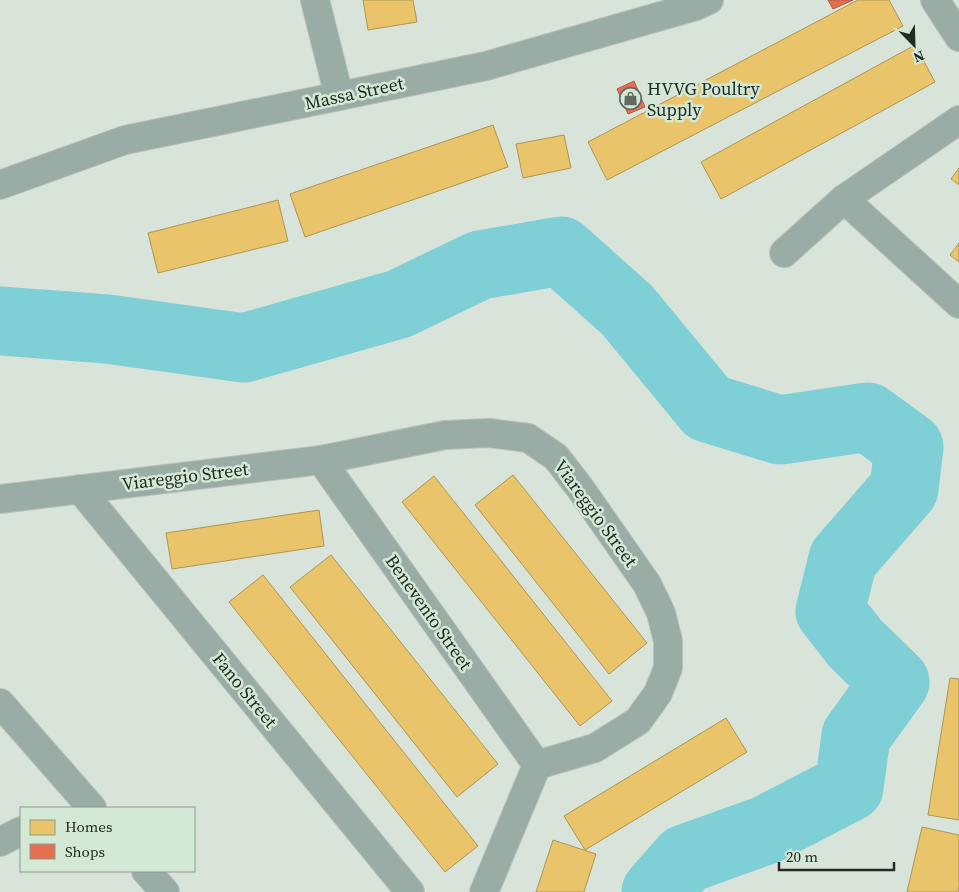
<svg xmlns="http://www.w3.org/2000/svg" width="959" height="892" viewBox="0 0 959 892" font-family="'Source Serif 4',serif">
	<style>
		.homes { fill: #e9c46a; stroke: #ae9655 }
		.shops { fill: #e76f51; stroke: #ac5b44 }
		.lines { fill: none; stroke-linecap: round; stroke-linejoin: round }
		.river { stroke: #7fcfd7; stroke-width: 69 }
		.minor-casing { stroke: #b8c1b9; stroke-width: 30 }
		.minor { stroke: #9aaca6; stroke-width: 28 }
		.labels { text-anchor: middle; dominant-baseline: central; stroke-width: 5; stroke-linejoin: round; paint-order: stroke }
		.poi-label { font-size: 18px; fill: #232b24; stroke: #d3e8d5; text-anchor: start }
		.street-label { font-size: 18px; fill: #232b24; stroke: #d3e8d5 }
	</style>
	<rect width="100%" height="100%" fill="#d8e3d9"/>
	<!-- homes -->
	<g class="homes">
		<path d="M 363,0 L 413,0 L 417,22 L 368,30 Z"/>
		<path d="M 858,0 L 889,0 L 903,26 L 607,180 L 588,142 Z"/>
		<path d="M 915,45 L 935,82 L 721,199 L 701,162 Z"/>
		<path d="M 493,125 L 508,167 L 305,237 L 290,194 Z"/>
		<path d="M 564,135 L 571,168 L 523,178 L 516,144 Z"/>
		<path d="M 959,168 L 959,185 L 951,179 Z"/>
		<path d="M 278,200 L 288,241 L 158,273 L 148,233 Z"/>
		<path d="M 959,243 L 959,262 L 950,255 Z"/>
		<path d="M 513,475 L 647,643 L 609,674 L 475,505 Z"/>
		<path d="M 434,476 L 612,701 L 580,726 L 402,502 Z"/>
		<path d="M 319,510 L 324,546 L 172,569 L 166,533 Z"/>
		<path d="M 331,555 L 498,764 L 457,797 L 290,587 Z"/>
		<path d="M 263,575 L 478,846 L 445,872 L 229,602 Z"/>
		<path d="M 950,678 L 959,679 L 959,820 L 928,815 Z"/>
		<path d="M 726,718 L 747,752 L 585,850 L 564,816 Z"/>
		<path d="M 922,827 L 959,835 L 959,886 L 958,892 L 907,892 Z"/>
		<path d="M 553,840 L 596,854 L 584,892 L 536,892 Z"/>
	</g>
	<!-- shops -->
	<g class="shops">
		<path d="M 828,0 L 853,0 L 833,9 Z"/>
		<path d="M 634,81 L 645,107 L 628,114 L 617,89 Z"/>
	</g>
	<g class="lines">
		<!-- river -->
		<path class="river" d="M 0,321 L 107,329 L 244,348 L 399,304 L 480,265 L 561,251 L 627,310 L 708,408 L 780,430 L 868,417 L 909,447 L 904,489 L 843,559 L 830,611 L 855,643 L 895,682 L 856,736 L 849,787 L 766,830 L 685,859 L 656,892"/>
		<defs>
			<g id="minor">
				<path d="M 315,0 L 339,96"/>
				<path d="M 935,0 L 959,37"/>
				<path d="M 0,185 L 125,140 L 486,66 L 696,6 L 709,0"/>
				<path d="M 844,199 L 959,304"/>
				<path d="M 784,253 L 844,199 L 959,120"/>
				<path d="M 321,460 L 537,765"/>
				<path d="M 80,489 L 410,892"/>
				<path d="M 0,499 L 321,460 L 445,435 L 489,433 L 528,438 L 556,457 L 580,488 L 647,584 L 661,613 L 668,641 L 668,668 L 658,693 L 638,721 L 595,748 L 537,765 L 484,892"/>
				<path d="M 0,703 L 92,808"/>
				<path d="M 0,842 L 21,831"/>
				<path d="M 146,871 L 165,892"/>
			</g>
		</defs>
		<!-- minor casing -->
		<use href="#minor" class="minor-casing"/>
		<!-- minor -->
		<use href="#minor" class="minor"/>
	</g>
	<!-- icons -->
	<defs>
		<symbol id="shop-ring" viewBox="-11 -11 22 22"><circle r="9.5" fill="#d3e8d5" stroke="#626b63" stroke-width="1.5"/><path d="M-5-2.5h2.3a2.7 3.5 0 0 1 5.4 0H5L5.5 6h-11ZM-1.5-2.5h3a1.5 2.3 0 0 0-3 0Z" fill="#626b63"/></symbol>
	</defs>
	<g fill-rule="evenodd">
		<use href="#shop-ring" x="618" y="86" width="25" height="25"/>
	</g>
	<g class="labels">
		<!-- poi labels -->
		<g class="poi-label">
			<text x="647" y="88">HVVG Poultry<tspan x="647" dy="21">Supply</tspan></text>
		</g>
		<!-- street labels -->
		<g class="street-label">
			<text transform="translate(354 93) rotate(-12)">Massa Street</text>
			<text transform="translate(185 476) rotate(-7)">Viareggio Street</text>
			<text transform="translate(596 513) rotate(54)">Viareggio Street</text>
			<text transform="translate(429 612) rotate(55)">Benevento Street</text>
			<text transform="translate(245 690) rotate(51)">Fano Street</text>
		</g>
	</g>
	<!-- legend -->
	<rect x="20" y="807" width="175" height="65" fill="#d3e8d5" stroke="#8d9c8e"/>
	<rect x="30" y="820" width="25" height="15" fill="#e9c46a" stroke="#8d9c8e"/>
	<text x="65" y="832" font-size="15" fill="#232b24">Homes</text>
	<rect x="30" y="844" width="25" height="15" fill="#e76f51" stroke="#8d9c8e"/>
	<text x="65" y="857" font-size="15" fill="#232b24">Shops</text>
	<!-- north arrow -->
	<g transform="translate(914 45) rotate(157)" stroke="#d3e8d5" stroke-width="4" paint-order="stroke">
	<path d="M0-4L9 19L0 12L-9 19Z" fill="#232b24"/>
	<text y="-8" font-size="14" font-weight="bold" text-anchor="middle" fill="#232b24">N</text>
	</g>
	<!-- scale -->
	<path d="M779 862v8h115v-8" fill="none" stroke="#232b24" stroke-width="2.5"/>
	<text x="786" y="862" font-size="15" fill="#232b24" stroke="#d3e8d5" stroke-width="4" paint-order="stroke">20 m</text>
</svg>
